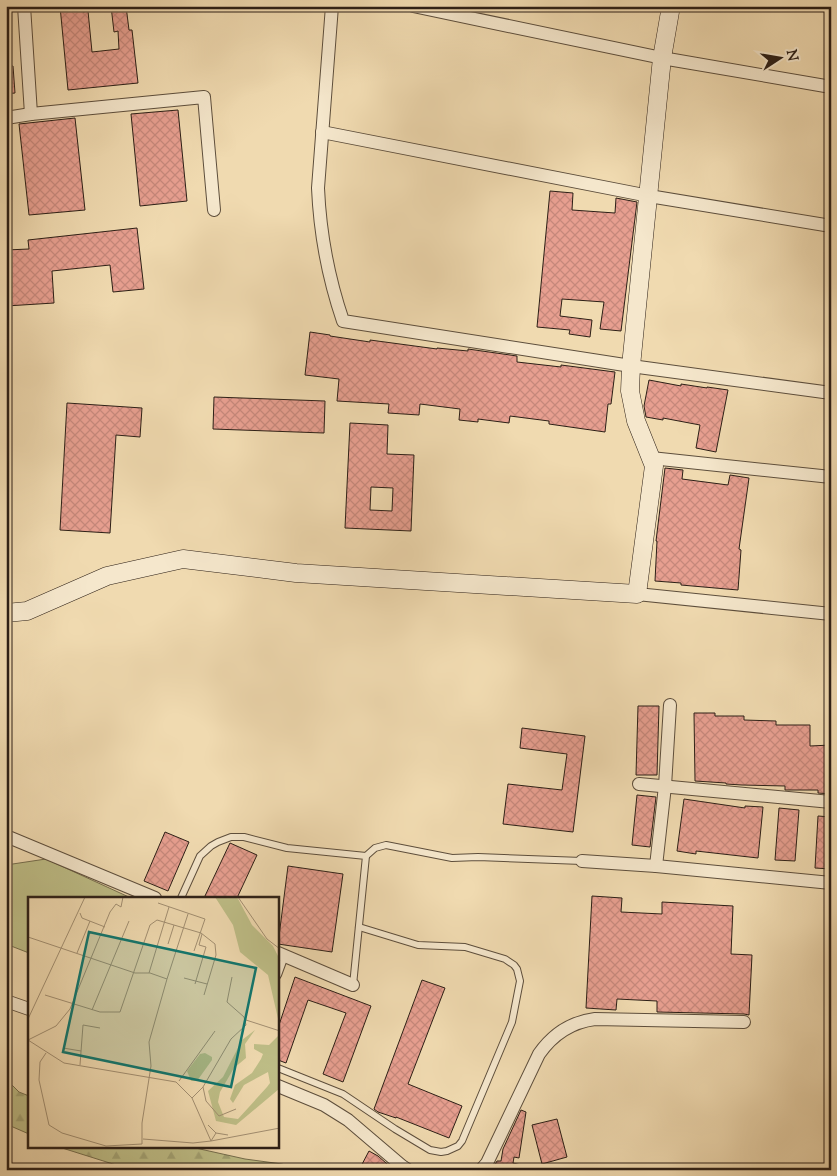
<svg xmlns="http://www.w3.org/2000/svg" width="837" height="1176" viewBox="0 0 837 1176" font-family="'Sorts Mill Goudy',serif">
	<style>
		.forest { fill: url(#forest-firs); stroke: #756e4e }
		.park { fill: #bebe87; stroke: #756e4e }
		.building { fill: url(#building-cross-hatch); stroke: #2c1f16; fill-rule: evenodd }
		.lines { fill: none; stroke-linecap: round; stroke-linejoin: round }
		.lane-casing { stroke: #5d4e3c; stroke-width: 8 }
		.street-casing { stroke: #5d4e3c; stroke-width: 14 }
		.secondary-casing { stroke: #2c1f16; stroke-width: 19 }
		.lane { stroke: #f5e7cc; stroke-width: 6 }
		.street { stroke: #f5e7cc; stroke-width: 12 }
		.secondary { stroke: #f5e7cc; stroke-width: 18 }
		.inset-road { fill: none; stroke: #a28f72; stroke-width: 1 }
		.view { fill: #0f766e; fill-opacity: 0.15; stroke: #0f766e; stroke-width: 2.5 }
		.inset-edge { fill: none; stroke: #2c1f16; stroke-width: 2.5 }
	</style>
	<defs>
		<pattern id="forest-firs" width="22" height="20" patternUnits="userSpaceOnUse" patternTransform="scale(1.25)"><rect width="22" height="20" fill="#bebe87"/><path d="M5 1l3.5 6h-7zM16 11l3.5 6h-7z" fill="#a3a374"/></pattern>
		<pattern id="building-cross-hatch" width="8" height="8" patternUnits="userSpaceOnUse" patternTransform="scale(1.25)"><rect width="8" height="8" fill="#e79f90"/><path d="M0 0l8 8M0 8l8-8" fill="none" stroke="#c6887b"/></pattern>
	</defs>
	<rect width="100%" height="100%" fill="#f0dab0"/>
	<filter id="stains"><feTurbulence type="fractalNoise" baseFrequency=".004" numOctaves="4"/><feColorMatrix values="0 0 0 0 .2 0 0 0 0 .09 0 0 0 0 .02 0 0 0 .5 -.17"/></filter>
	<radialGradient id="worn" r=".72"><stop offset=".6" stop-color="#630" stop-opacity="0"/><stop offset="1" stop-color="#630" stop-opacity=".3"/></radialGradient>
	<!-- forest -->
	<g class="forest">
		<path d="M 6,1079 L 19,1092 L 29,1096 L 29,1134 L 6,1124 Z"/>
		<path d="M 59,1147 L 191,1147 L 245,1159 L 282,1164 L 300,1170 L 132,1170 Z"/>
	</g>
	<!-- park -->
	<path class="park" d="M 46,859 L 131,898 L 29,898 L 29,953 L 6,944 L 6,865 Z"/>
	<!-- building -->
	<g class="building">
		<path d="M 60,6 L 82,6 L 83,12 L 88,11 L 92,52 L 119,49 L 118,31 L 114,32 L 111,6 L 126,6 L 129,30 L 132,30 L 138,83 L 68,90 Z"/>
		<path d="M 6,66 L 13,66 L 15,93 L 6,94 Z"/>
		<path d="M 178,110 L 187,201 L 140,206 L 131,114 Z"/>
		<path d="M 75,118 L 85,210 L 29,215 L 19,124 Z"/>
		<path d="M 550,191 L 573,193 L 572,210 L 615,213 L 616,198 L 637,202 L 621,331 L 600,329 L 604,302 L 562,299 L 560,316 L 592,320 L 590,337 L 569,334 L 570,330 L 537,327 Z"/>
		<path d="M 137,228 L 144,289 L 113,292 L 110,265 L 52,271 L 54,303 L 6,306 L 6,250 L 29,249 L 28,240 Z"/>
		<path d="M 310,332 L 330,335 L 330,336 L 370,342 L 370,340 L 437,349 L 437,348 L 468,351 L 468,349 L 517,356 L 517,362 L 561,367 L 561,365 L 615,372 L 611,404 L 608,404 L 605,432 L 549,424 L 549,421 L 510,416 L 509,423 L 478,419 L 478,422 L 459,420 L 460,409 L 420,404 L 419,415 L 388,413 L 389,404 L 337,401 L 339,379 L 305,375 Z"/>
		<path d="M 649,380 L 681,386 L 681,384 L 707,388 L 707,387 L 728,390 L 716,452 L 696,448 L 700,425 L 663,418 L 663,420 L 646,417 L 644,406 Z"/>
		<path d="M 214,397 L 325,401 L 324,433 L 213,429 Z"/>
		<path d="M 67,403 L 142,408 L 140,437 L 116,435 L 110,533 L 60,530 Z"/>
		<path d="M 350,423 L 388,425 L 387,454 L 414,455 L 411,531 L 345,528 ZM 371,487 L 393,488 L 392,511 L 370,510 Z"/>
		<path d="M 665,468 L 683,470 L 682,479 L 728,485 L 730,475 L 749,478 L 739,549 L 741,550 L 738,590 L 681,585 L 681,583 L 655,581 L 657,541 L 656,541 Z"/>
		<path d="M 638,706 L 659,706 L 657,775 L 636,775 Z"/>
		<path d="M 694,713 L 715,713 L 715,716 L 744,716 L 744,720 L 776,721 L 776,725 L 810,725 L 810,746 L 831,745 L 831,794 L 818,793 L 818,790 L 785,790 L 785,786 L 742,785 L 726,784 L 726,783 L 695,781 Z"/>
		<path d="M 522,728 L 585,736 L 573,832 L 503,824 L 508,784 L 562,790 L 567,754 L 520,748 Z"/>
		<path d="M 637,795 L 656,797 L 650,847 L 632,845 Z"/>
		<path d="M 684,799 L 745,808 L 745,806 L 763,807 L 758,858 L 696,851 L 696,854 L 677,851 Z"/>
		<path d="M 779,808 L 799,810 L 795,861 L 775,860 Z"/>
		<path d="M 818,816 L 831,817 L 831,869 L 815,868 Z"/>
		<path d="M 165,832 L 189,842 L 168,891 L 144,881 Z"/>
		<path d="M 230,843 L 257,855 L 237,898 L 204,898 Z"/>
		<path d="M 288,866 L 343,874 L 332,952 L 278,944 Z"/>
		<path d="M 592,896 L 622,898 L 621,912 L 662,914 L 662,902 L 733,906 L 731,954 L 752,955 L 749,1015 L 744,1014 L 657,1012 L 657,1001 L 617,999 L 616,1010 L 586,1008 Z"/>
		<path d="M 295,977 L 371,1006 L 343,1082 L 323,1074 L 346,1013 L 308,1000 L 286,1063 L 278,1060 L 278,1028 Z"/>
		<path d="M 422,980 L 445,988 L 408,1084 L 462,1106 L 449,1138 L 396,1117 L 396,1118 L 378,1112 L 374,1109 Z"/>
		<path d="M 521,1110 L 526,1112 L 519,1158 L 514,1157 L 513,1163 L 521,1165 L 520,1170 L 492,1170 L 497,1161 L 501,1161 L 503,1149 Z"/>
		<path d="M 557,1119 L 567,1157 L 542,1164 L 532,1125 Z"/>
		<path d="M 369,1151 L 378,1156 L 394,1170 L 359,1170 Z"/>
	</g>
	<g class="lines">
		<defs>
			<g id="lane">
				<path d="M 366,856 L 375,848 L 386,845 L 452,858 L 478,857 L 582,861"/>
				<path d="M 181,898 L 200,856 L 211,846 L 218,842 L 231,837 L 244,837 L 287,848 L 366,856 L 353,985"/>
				<path d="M 278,975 L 285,956"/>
				<path d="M 278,1068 L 343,1094 L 395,1129 L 430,1150 L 441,1152 L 447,1151 L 458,1146 L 462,1141 L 512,1022 L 520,981 L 517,969 L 514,965 L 505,959 L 465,947 L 418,945 L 359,927"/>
			</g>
			<g id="street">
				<path d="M 24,6 L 31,114"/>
				<path d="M 332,6 L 318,188 C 320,234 328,277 343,321 L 631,366 L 831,393"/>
				<path d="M 413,6 L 662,58 L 831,87"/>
				<path d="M 6,118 L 31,114 L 204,97 L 214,210"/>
				<path d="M 322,132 L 649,196 L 831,226"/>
				<path d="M 651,458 L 831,477"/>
				<path d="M 637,594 L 831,614"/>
				<path d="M 639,784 L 831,802"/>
				<path d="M 6,836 L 155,898"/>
				<path d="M 582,861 L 656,866 L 831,883"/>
				<path d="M 656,866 L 665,786 L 670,705"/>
				<path d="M 278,953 L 353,985"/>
				<path d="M 6,1001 L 29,1009"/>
				<path d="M 278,1086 L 324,1105 L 348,1120 L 402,1166 L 408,1170"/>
				<path d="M 481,1170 L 487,1163 L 539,1054 C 553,1034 571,1022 595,1019 L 744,1022"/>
			</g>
			<path id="secondary" d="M 6,613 L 27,611 L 107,576 L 183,559 L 296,573 L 637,594 L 654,466 L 636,421 L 630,391 L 631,366 L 662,58 L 671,6"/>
		</defs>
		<!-- lane casing -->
		<use href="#lane" class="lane-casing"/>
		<!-- street casing -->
		<use href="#street" class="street-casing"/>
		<!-- secondary casing -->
		<use href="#secondary" class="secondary-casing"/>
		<!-- lane -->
		<use href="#lane" class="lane"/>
		<!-- street -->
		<use href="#street" class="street"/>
		<!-- secondary -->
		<use href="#secondary" class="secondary"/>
	</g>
	<!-- overview -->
	<g transform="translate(28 897)">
		<rect width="251" height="251" fill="#f0dab0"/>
		<path d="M 187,0 L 209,0 L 224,28 L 245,49 L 251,61 L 251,126 L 240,78 L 212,55 L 205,28 ZM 227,133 L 217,147 L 218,161 L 206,171 L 192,195 L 190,205 L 196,220 L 210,222 L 239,190 L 242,186 L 240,175 L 216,188 L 205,206 L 202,202 L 207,188 L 224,176 L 233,162 L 235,157 L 226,152 L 226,147 L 241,148 L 251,138 L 251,192 L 208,228 L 188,224 L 180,194 L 195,180 L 214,143 Z" fill="#bebe87"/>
		<path d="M 177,156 L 184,160 L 184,163 L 169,184 L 163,184 L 159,174 L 172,157 Z" fill="#bebe87"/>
		<path class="inset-road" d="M 210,0 L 239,42 L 252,52M 130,6 L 177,22 L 166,54M 52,16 L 54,21 L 77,30M 0,40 L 107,76 L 122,76 L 139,82 L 121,145 L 123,169 L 114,226 L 114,247 L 78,249 L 34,236 L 21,228 L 11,183 L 12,165 L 18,156M 140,47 L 146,28M 49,56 L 62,24M 121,76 L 141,10M 156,81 L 179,87M 139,82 L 160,17M 167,87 L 178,50 L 171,48 L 174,37M 17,98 L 72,115 L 92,115 L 122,28 L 129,23 L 173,36 L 187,47 L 188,58 L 176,98M 64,113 L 101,24M 0,122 L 57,0M 218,123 L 252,134M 0,143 L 28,129 L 42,112 L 82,15 L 88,7 L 93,10 L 95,0M 0,143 L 36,166 L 148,185 L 164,201 L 183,244 L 252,231M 35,151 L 53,154M 52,168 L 55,128 L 72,131M 151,184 L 187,134M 175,190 L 178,204 L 191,219 L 208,212M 164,201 L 175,190 L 203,142 L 218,128 L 216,120 L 199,105 L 204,80M 180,228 L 188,236 L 200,238M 115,242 L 165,246 L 183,244 L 188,236"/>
		<path class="view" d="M 61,35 L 228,71 L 203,190 L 35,155 Z"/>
		<rect width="251" height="251" class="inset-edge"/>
	</g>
	<!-- margin -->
	<rect width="837" height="1176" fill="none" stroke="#f0dab0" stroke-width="25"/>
	<rect x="8" y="8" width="822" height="1161" fill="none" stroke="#2c1f16" stroke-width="2.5"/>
	<rect x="12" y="12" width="812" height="1151" fill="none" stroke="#2c1f16"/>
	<!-- north arrow -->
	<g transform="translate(780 58) rotate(78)" stroke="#f5e7cc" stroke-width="4" paint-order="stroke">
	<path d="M0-4L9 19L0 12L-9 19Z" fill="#2c1f16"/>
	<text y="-8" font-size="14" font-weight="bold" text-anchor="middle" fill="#2c1f16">N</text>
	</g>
	<rect width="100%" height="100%" filter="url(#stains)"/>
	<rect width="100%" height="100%" fill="url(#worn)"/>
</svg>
